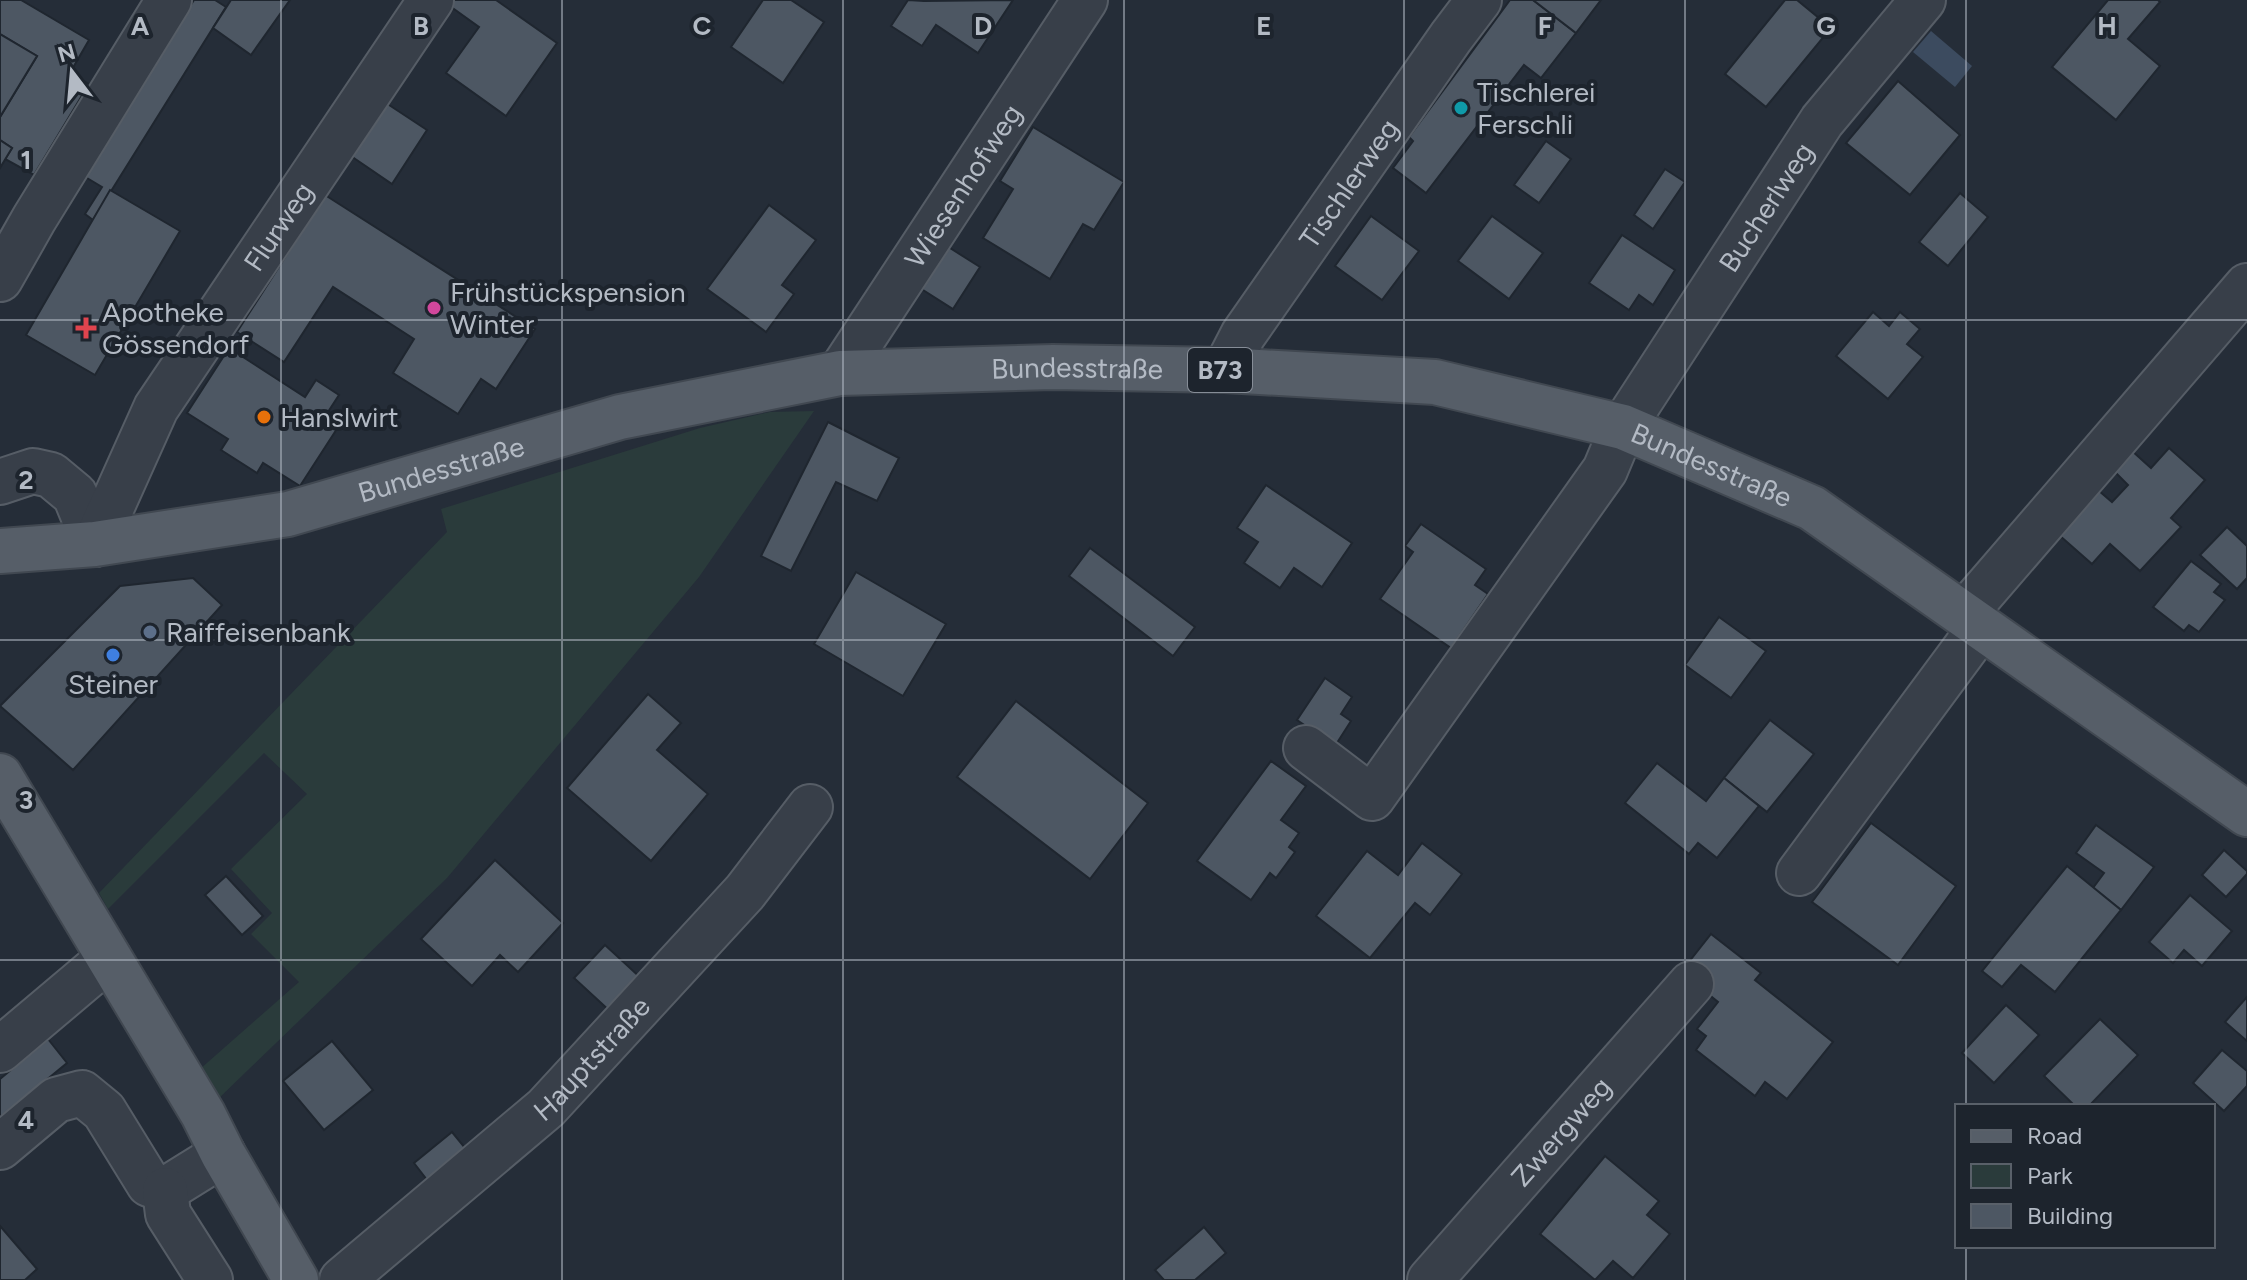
<svg xmlns="http://www.w3.org/2000/svg" width="2247" height="1280" viewBox="0 0 2247 1280" font-family="Figtree,sans-serif">
	<style>
		.green { fill: #2a3b3b }
		.water { fill: #3c4b5f }
		.building { fill: #4d5763; stroke: #1f262f; stroke-width: 2 }
		.lines { fill: none; stroke-linecap: round; stroke-linejoin: round }
		.minor-casing { stroke: #565d66; stroke-width: 48 }
		.major-casing { stroke: #414851; stroke-width: 48 }
		.minor { stroke: #383f49; stroke-width: 44 }
		.major { stroke: #565e68; stroke-width: 44 }
		.grid { fill: none; stroke: #b3bac4; stroke-width: 2; stroke-opacity: 0.55 }
		.culture-dot { fill: #0f9aa8; stroke: #1d242d; stroke-width: 3 }
		.hotel-dot { fill: #d1479c; stroke: #1d242d; stroke-width: 3 }
		.health-dot { fill: #e0444e; stroke: #1d242d; stroke-width: 3 }
		.food-dot { fill: #e8710a; stroke: #1d242d; stroke-width: 3 }
		.service-dot { fill: #5c6f8a; stroke: #1d242d; stroke-width: 3 }
		.shop-dot { fill: #3f7fe0; stroke: #1d242d; stroke-width: 3 }
		.labels { text-anchor: middle; dominant-baseline: central; stroke-width: 8; stroke-linejoin: round; paint-order: stroke }
		.shield { fill: #1d242d; stroke: #868d97; stroke-width: 2 }
		.shield-label { font-size: 26px; font-weight: bold; fill: #b3bac4 }
		.poi-label { font-size: 28px; fill: #b3bac4; stroke: #1d242d; text-anchor: start }
		.street-label { font-size: 28px; fill: #b3bac4; stroke: #1d242d }
		.grid-label { font-size: 26px; text-anchor: middle; font-weight: bold; fill: #b3bac4; stroke: #1d242d; stroke-width: 8; stroke-linejoin: round; paint-order: stroke }
	</style>
	<rect width="100%" height="100%" fill="#252d38"/>
	<!-- green -->
	<path class="green" d="M 814,411 L 699,577 L 447,878 L 217,1100 L 199,1070 L 299,982 L 251,934 L 272,913 L 231,869 L 307,794 L 264,753 L 108,909 L 99,893 L 447,532 L 441,509 L 700,428 L 770,412 Z"/>
	<!-- water -->
	<path class="water" d="M 1931,31 L 1972,66 L 1955,87 L 1913,52 Z"/>
	<!-- building -->
	<g class="building">
		<path d="M 0,0 L 21,0 L 89,40 L 70,73 L 89,84 L 34,175 L 5,159 L 12,148 L 0,140 L 0,117 L 37,56 L 0,34 Z"/>
		<path d="M 194,0 L 215,0 L 226,7 L 93,220 L 85,214 L 102,187 L 82,175 Z"/>
		<path d="M 231,0 L 290,0 L 251,55 L 213,28 Z"/>
		<path d="M 450,0 L 496,0 L 557,43 L 506,116 L 446,73 L 479,27 L 447,4 Z"/>
		<path d="M 763,0 L 791,0 L 824,22 L 783,83 L 731,47 Z"/>
		<path d="M 908,0 L 924,1 L 1013,0 L 978,53 L 936,25 L 922,46 L 891,26 Z"/>
		<path d="M 1510,0 L 1533,0 L 1576,33 L 1541,78 L 1524,65 L 1426,193 L 1393,168 L 1413,141 L 1409,137 Z"/>
		<path d="M 1533,0 L 1601,0 L 1576,33 Z"/>
		<path d="M 1785,0 L 1797,0 L 1831,28 L 1766,107 L 1725,74 Z"/>
		<path d="M 2108,0 L 2158,0 L 2160,2 L 2128,39 L 2160,66 L 2116,120 L 2052,67 Z"/>
		<path d="M 0,34 L 37,56 L 0,117 Z"/>
		<path d="M 1898,81 L 1960,135 L 1910,195 L 1846,143 Z"/>
		<path d="M 383,101 L 427,130 L 392,184 L 348,154 Z"/>
		<path d="M 1033,127 L 1124,182 L 1094,230 L 1083,224 L 1050,279 L 983,238 L 1013,189 L 1000,181 Z"/>
		<path d="M 0,140 L 12,148 L 0,168 Z"/>
		<path d="M 1546,141 L 1571,159 L 1539,203 L 1514,185 Z"/>
		<path d="M 1665,169 L 1685,182 L 1653,229 L 1634,215 Z"/>
		<path d="M 110,190 L 180,231 L 95,375 L 26,335 Z"/>
		<path d="M 1960,193 L 1988,217 L 1948,266 L 1919,242 Z"/>
		<path d="M 325,195 L 535,329 L 496,389 L 481,379 L 458,414 L 393,373 L 414,339 L 333,287 L 284,362 L 237,332 Z"/>
		<path d="M 769,205 L 816,240 L 782,285 L 794,294 L 766,332 L 707,289 Z"/>
		<path d="M 1371,216 L 1419,251 L 1382,300 L 1335,266 Z"/>
		<path d="M 1492,216 L 1543,253 L 1509,299 L 1458,261 Z"/>
		<path d="M 1622,235 L 1675,270 L 1653,305 L 1639,295 L 1629,310 L 1589,283 Z"/>
		<path d="M 939,241 L 980,267 L 953,309 L 912,283 Z"/>
		<path d="M 1873,312 L 1889,326 L 1900,312 L 1920,329 L 1907,344 L 1923,357 L 1888,399 L 1836,356 Z"/>
		<path d="M 229,348 L 305,397 L 316,380 L 339,395 L 328,412 L 342,421 L 300,486 L 263,463 L 257,473 L 221,450 L 228,439 L 187,413 Z"/>
		<path d="M 828,422 L 899,458 L 877,501 L 836,482 L 791,571 L 761,556 Z"/>
		<path d="M 2169,448 L 2205,480 L 2171,518 L 2181,527 L 2140,571 L 2110,544 L 2092,564 L 2051,528 L 2091,484 L 2112,502 L 2128,485 L 2113,470 L 2131,450 L 2151,468 Z"/>
		<path d="M 1266,485 L 1352,543 L 1322,587 L 1294,568 L 1280,588 L 1244,563 L 1258,542 L 1237,528 Z"/>
		<path d="M 1421,524 L 1486,569 L 1475,585 L 1488,594 L 1451,648 L 1380,599 L 1413,552 L 1405,546 Z"/>
		<path d="M 2227,527 L 2247,546 L 2247,578 L 2237,589 L 2200,555 Z"/>
		<path d="M 1090,548 L 1195,627 L 1173,656 L 1069,576 Z"/>
		<path d="M 2191,561 L 2221,584 L 2214,592 L 2225,600 L 2199,632 L 2189,625 L 2184,631 L 2153,607 Z"/>
		<path d="M 856,572 L 946,624 L 903,696 L 814,644 Z"/>
		<path d="M 193,578 L 222,605 L 73,770 L 0,706 L 120,586 Z"/>
		<path d="M 1719,617 L 1766,651 L 1731,698 L 1685,665 Z"/>
		<path d="M 1325,678 L 1352,697 L 1341,714 L 1351,721 L 1335,746 L 1297,720 Z"/>
		<path d="M 648,694 L 681,723 L 657,750 L 708,794 L 651,861 L 567,788 Z"/>
		<path d="M 1016,701 L 1148,803 L 1090,879 L 957,777 Z"/>
		<path d="M 1770,720 L 1814,754 L 1767,812 L 1724,778 Z"/>
		<path d="M 1271,761 L 1306,786 L 1281,820 L 1299,833 L 1289,847 L 1295,852 L 1276,878 L 1270,873 L 1251,900 L 1197,861 Z"/>
		<path d="M 1657,763 L 1706,801 L 1724,778 L 1759,806 L 1717,858 L 1698,843 L 1689,854 L 1625,803 Z"/>
		<path d="M 1871,823 L 1956,886 L 1898,965 L 1812,902 Z"/>
		<path d="M 2096,825 L 2154,867 L 2121,910 L 2093,888 L 2104,873 L 2076,853 Z"/>
		<path d="M 1422,843 L 1462,874 L 1430,915 L 1415,903 L 1370,958 L 1316,916 L 1367,851 L 1398,875 Z"/>
		<path d="M 2224,850 L 2247,871 L 2247,874 L 2226,897 L 2202,875 Z"/>
		<path d="M 495,860 L 563,923 L 518,972 L 500,955 L 472,986 L 421,939 Z"/>
		<path d="M 2067,866 L 2121,910 L 2055,992 L 2021,965 L 2002,987 L 1982,971 Z"/>
		<path d="M 226,876 L 263,916 L 242,935 L 205,895 Z"/>
		<path d="M 2190,895 L 2232,931 L 2202,966 L 2184,950 L 2173,963 L 2149,942 Z"/>
		<path d="M 1711,934 L 1761,973 L 1755,980 L 1833,1042 L 1787,1099 L 1765,1082 L 1755,1096 L 1696,1050 L 1706,1036 L 1697,1029 L 1718,1002 L 1681,972 Z"/>
		<path d="M 605,945 L 643,980 L 612,1013 L 574,978 Z"/>
		<path d="M 2247,997 L 2247,1041 L 2225,1022 Z"/>
		<path d="M 2006,1005 L 2039,1035 L 1994,1083 L 1962,1053 Z"/>
		<path d="M 2100,1019 L 2138,1055 L 2089,1106 L 2075,1106 L 2044,1076 Z"/>
		<path d="M 48,1039 L 67,1063 L 0,1118 L 0,1079 Z"/>
		<path d="M 332,1041 L 373,1090 L 324,1130 L 283,1081 Z"/>
		<path d="M 2222,1050 L 2247,1071 L 2247,1086 L 2224,1111 L 2193,1083 Z"/>
		<path d="M 452,1132 L 470,1154 L 431,1185 L 414,1163 Z"/>
		<path d="M 1605,1156 L 1659,1201 L 1647,1215 L 1670,1234 L 1633,1278 L 1613,1261 L 1595,1280 L 1540,1234 Z"/>
		<path d="M 0,1226 L 37,1269 L 25,1280 L 0,1280 Z"/>
		<path d="M 1204,1227 L 1226,1253 L 1195,1280 L 1164,1280 L 1155,1270 Z"/>
	</g>
	<g class="lines">
		<defs>
			<g id="minor">
				<path d="M 0,279 L 34,219 L 169,0"/>
				<path id="s1" d="M 1225,370 L 1243,335 L 1451,37 L 1479,0"/>
				<path id="s2" d="M 840,373 L 1085,0"/>
				<path d="M 0,482 L 33,471 L 51,475 L 75,495 L 95,544"/>
				<path id="s3" d="M 95,544 L 156,408 L 431,0"/>
				<path d="M 1964,614 L 2247,286"/>
				<path id="s4" d="M 1306,748 L 1372,798 L 1605,470 L 1623,427 L 1822,121 L 1923,0"/>
				<path d="M 1799,873 L 1981,627"/>
				<path d="M 0,1050 L 109,958"/>
				<path d="M 0,1147 L 56,1100 L 82,1093 L 104,1111 L 149,1184 L 165,1190 L 223,1154"/>
				<path d="M 165,1190 L 168,1214 L 210,1280"/>
				<path id="s5" d="M 342,1280 L 546,1108 L 745,892 L 810,807"/>
				<path id="s6" d="M 1430,1280 L 1691,984"/>
			</g>
			<g id="major">
				<path id="s7" d="M 0,551 L 95,544 L 288,514 L 620,417 L 840,373 L 1053,367 L 1225,370 L 1435,382 L 1623,427 L 1812,508 L 2247,814"/>
				<path d="M 0,776 L 203,1114 L 223,1154 L 296,1280"/>
			</g>
		</defs>
		<!-- minor casing -->
		<use href="#minor" class="minor-casing"/>
		<!-- major casing -->
		<use href="#major" class="major-casing"/>
		<!-- minor -->
		<use href="#minor" class="minor"/>
		<!-- major -->
		<use href="#major" class="major"/>
	</g>
	<!-- grid -->
	<path class="grid" d="M 281,0 L 281,1280M 562,0 L 562,1280M 843,0 L 843,1280M 1124,0 L 1124,1280M 1404,0 L 1404,1280M 1685,0 L 1685,1280M 1966,0 L 1966,1106M 0,320 L 2247,320M 0,640 L 2247,640M 0,960 L 2247,960M 1966,1246 L 1966,1280"/>
	<!-- markers -->
	<circle class="culture-dot" cx="1461" cy="108" r="8"/>
	<circle class="hotel-dot" cx="434" cy="308" r="8"/>
	<path class="health-dot" d="M82 316h8v8h8v8h-8v8h-8v-8h-8v-8h8z"/>
	<circle class="food-dot" cx="264" cy="417" r="8"/>
	<circle class="service-dot" cx="150" cy="632" r="8"/>
	<circle class="shop-dot" cx="113" cy="655" r="8"/>
	<g class="labels">
		<!-- shield labels -->
		<rect class="shield" x="1188" y="348" width="64" height="44" rx="6"/>
		<g class="shield-label">
			<text x="1220" y="370">B73</text>
		</g>
		<!-- poi labels -->
		<g class="poi-label">
			<text x="1477" y="92">Tischlerei<tspan x="1477" dy="32">Ferschli</tspan></text>
			<text x="450" y="292">Frühstückspension<tspan x="450" dy="32">Winter</tspan></text>
			<text x="102" y="312">Apotheke<tspan x="102" dy="32">Gössendorf</tspan></text>
			<text x="280" y="417">Hanslwirt</text>
			<text x="166" y="632">Raiffeisenbank</text>
			<text x="113" y="684" text-anchor="middle">Steiner</text>
		</g>
		<!-- street labels -->
		<g class="street-label">
			<text stroke="none"><textPath href="#s1" startOffset="224">Tischlerweg</textPath></text>
			<text stroke="none"><textPath href="#s2" startOffset="224">Wiesenhofweg</textPath></text>
			<text stroke="none"><textPath href="#s4" startOffset="794">Bucherlweg</textPath></text>
			<text stroke="none"><textPath href="#s3" startOffset="368">Flurweg</textPath></text>
			<text stroke="none"><textPath href="#s7" startOffset="1098">Bundesstraße</textPath></text>
			<text stroke="none"><textPath href="#s7" startOffset="1746">Bundesstraße</textPath></text>
			<text stroke="none"><textPath href="#s7" startOffset="450">Bundesstraße</textPath></text>
			<text stroke="none"><textPath href="#s5" startOffset="334">Hauptstraße</textPath></text>
			<text stroke="none"><textPath href="#s6" startOffset="198">Zwergweg</textPath></text>
		</g>
	</g>
	<g class="grid-label">
		<text x="140" y="35">A</text>
		<text x="421" y="35">B</text>
		<text x="702" y="35">C</text>
		<text x="983" y="35">D</text>
		<text x="1264" y="35">E</text>
		<text x="1545" y="35">F</text>
		<text x="1826" y="35">G</text>
		<text x="2107" y="35">H</text>
		<text x="26" y="169">1</text>
		<text x="26" y="489">2</text>
		<text x="26" y="809">3</text>
		<text x="26" y="1129">4</text>
	</g>
	<!-- legend -->
	<rect x="1955" y="1104" width="260" height="144" fill="#1d242d" stroke="#596069" stroke-width="2"/>
	<rect x="1971" y="1130" width="40" height="12" fill="#565e68" stroke="#596069" stroke-width="2"/>
	<text x="2027" y="1144" font-size="24" fill="#b3bac4">Road</text>
	<rect x="1971" y="1164" width="40" height="24" fill="#2a3b3b" stroke="#596069" stroke-width="2"/>
	<text x="2027" y="1184" font-size="24" fill="#b3bac4">Park</text>
	<rect x="1971" y="1204" width="40" height="24" fill="#4d5763" stroke="#596069" stroke-width="2"/>
	<text x="2027" y="1224" font-size="24" fill="#b3bac4">Building</text>
	<!-- north arrow -->
	<g transform="translate(72 72) rotate(344)" stroke="#1d242d" stroke-width="6" paint-order="stroke">
	<path d="M0-6L14 30L0 20L-14 30Z" fill="#b3bac4"/>
	<text y="-12" font-size="22" font-weight="bold" text-anchor="middle" fill="#b3bac4">N</text>
	</g>
</svg>
